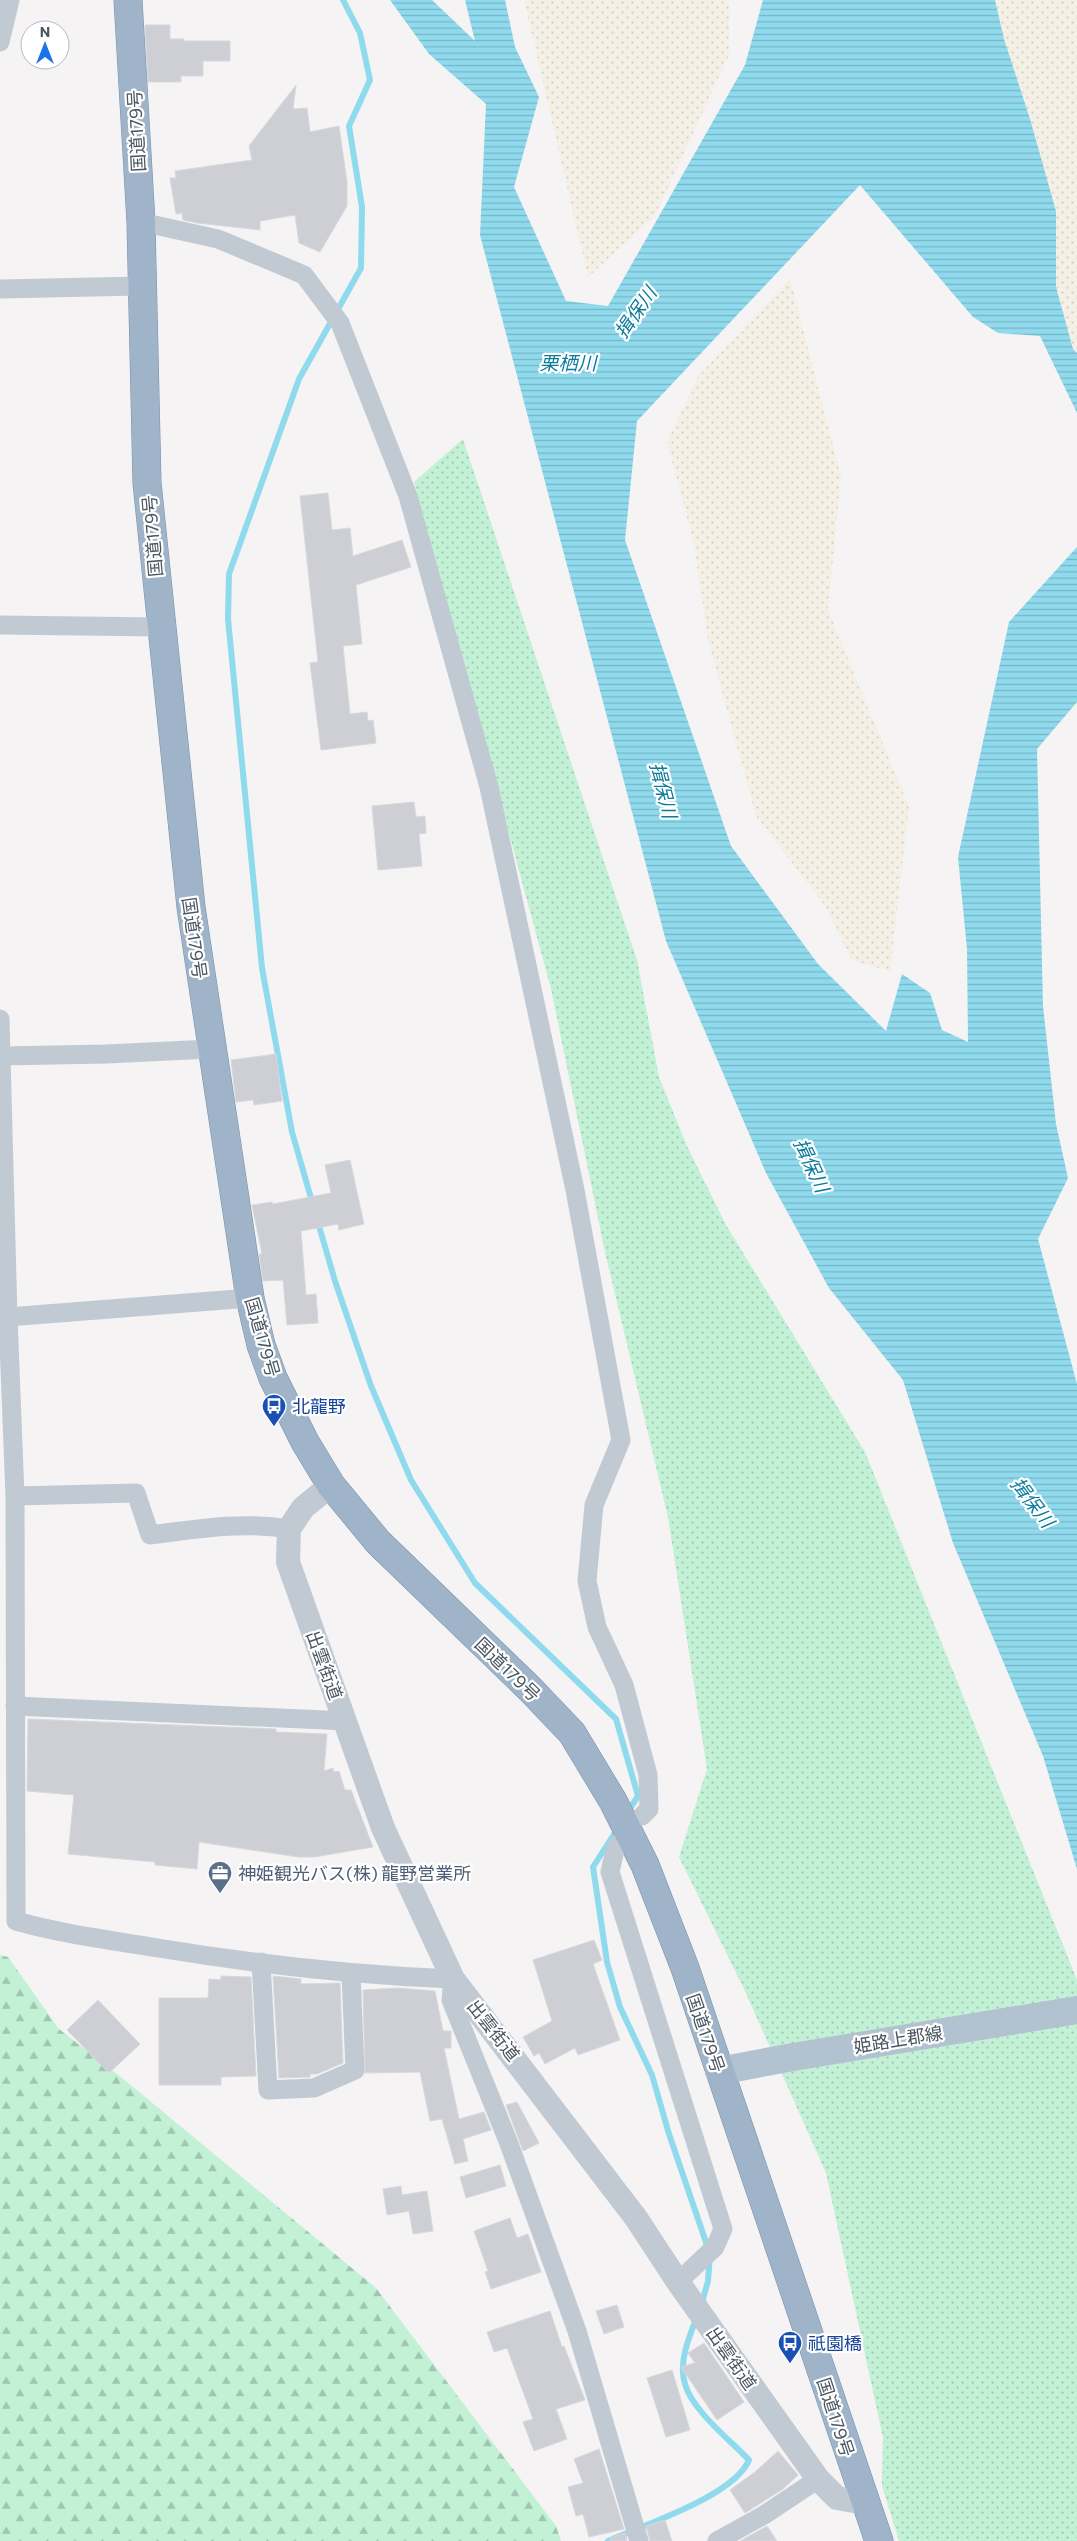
<svg xmlns="http://www.w3.org/2000/svg" width="1077" height="2541" viewBox="0 0 1077 2541" font-family="Commissioner,'Noto Sans JP',sans-serif">
	<style>
		.forest { fill: url(#forest-firs) }
		.sand { fill: url(#sand-dots) }
		.park { fill: url(#park-dots) }
		.water { fill: url(#water-rules) }
		.lines { fill: none; stroke-linecap: round; stroke-linejoin: round }
		.stream { stroke: #90daee; stroke-width: 6 }
		.building { fill: #cdcfd5; stroke: #d7d9de }
		.trunk-casing { stroke: #7690ad; stroke-width: 29 }
		.minor { stroke: #c1cad2; stroke-width: 19 }
		.tertiary { stroke: #c1cad2; stroke-width: 24 }
		.primary { stroke: #b3c2d1; stroke-width: 28 }
		.trunk { stroke: #9fb4c9; stroke-width: 28 }
		.labels { text-anchor: middle; dominant-baseline: central; stroke-width: 4.5; stroke-linejoin: round; paint-order: stroke }
		.street-label { font-size: 18px; fill: #4a5661; stroke: #fff }
		.transit-label { font-size: 18px; fill: #164399; stroke: #fff; text-anchor: start }
		.service-label { font-size: 18px; fill: #4e5e75; stroke: #fff; text-anchor: start }
		.water-label { font-size: 19px; font-style: italic; fill: #0c7c9b; stroke: #fff }
	</style>
	<defs>
		<pattern id="forest-firs" width="22" height="20" patternUnits="userSpaceOnUse" patternTransform="scale(1.25)"><rect width="22" height="20" fill="#c3f1d5"/><path d="M5 1l3.5 6h-7zM16 11l3.5 6h-7z" fill="#a0c6b0"/></pattern>
		<pattern id="sand-dots" width="8" height="8" patternUnits="userSpaceOnUse" patternTransform="scale(1.25)"><rect width="8" height="8" fill="#f5f0e5"/><path d="M2 2h.1M6 6h.1" fill="none" stroke="#d4d0c7" stroke-width="1.8" stroke-linecap="round"/></pattern>
		<pattern id="park-dots" width="8" height="8" patternUnits="userSpaceOnUse" patternTransform="scale(1.25)"><rect width="8" height="8" fill="#c3f1d5"/><path d="M2 2h.1M6 6h.1" fill="none" stroke="#a0c6b0" stroke-width="1.8" stroke-linecap="round"/></pattern>
		<pattern id="water-rules" width="6" height="5" patternUnits="userSpaceOnUse" patternTransform="scale(1.25)"><rect width="6" height="5" fill="#90daee"/><path d="M0 2.5h6" fill="none" stroke="#78b4c4"/></pattern>
	</defs>
	<rect width="100%" height="100%" fill="#f5f3f3"/>
	<!-- forest -->
	<path class="forest" d="M 0,1955 L 8,1957 L 59,2029 L 127,2082 L 376,2288 L 556,2526 L 561,2541 L 0,2541 Z"/>
	<!-- sand -->
	<g class="sand">
		<path d="M 524,0 L 729,0 L 729,55 L 655,216 L 588,277 Z"/>
		<path d="M 995,0 L 1077,0 L 1077,353 L 1073,349 L 1056,287 L 1056,211 L 1030,119 L 1004,39 Z"/>
		<path d="M 790,279 L 841,476 L 828,610 L 909,807 L 890,971 L 851,960 L 827,909 L 756,816 L 708,640 L 693,540 L 667,442 L 699,375 Z"/>
	</g>
	<!-- park -->
	<path class="park" d="M 463,439 L 637,960 L 659,1077 L 686,1144 L 726,1225 L 865,1452 L 1077,1980 L 1077,2541 L 899,2541 L 882,2486 L 883,2438 L 826,2173 L 745,1991 L 679,1857 L 707,1769 L 668,1517 L 605,1252 L 551,989 L 414,482 Z"/>
	<!-- water -->
	<path class="water" d="M 390,0 L 432,0 L 475,41 L 465,0 L 505,0 L 515,47 L 539,97 L 514,187 L 566,301 L 608,306 L 745,65 L 763,0 L 995,0 L 1004,39 L 1030,119 L 1056,211 L 1056,287 L 1073,349 L 1077,353 L 1077,413 L 1040,336 L 998,333 L 973,317 L 860,185 L 637,421 L 625,540 L 731,846 L 818,964 L 886,1031 L 902,974 L 930,993 L 942,1030 L 968,1042 L 967,949 L 958,857 L 1009,622 L 1077,547 L 1077,702 L 1037,749 L 1043,1006 L 1056,1124 L 1068,1178 L 1038,1239 L 1077,1384 L 1077,1869 L 1043,1756 L 953,1543 L 903,1380 L 829,1288 L 766,1173 L 666,941 L 480,235 L 486,104 L 429,54 Z"/>
	<g class="lines">
		<!-- stream -->
		<g class="stream">
			<path d="M 313,1205 L 292,1132 L 262,968 L 228,619 L 229,574 L 299,379 L 361,268 L 362,207 L 349,126 L 370,80 L 360,33 L 343,0"/>
			<path d="M 317,1219 L 335,1281 L 371,1386 L 411,1480 L 475,1583 L 616,1719 L 638,1796 L 627,1813"/>
			<path d="M 618,1828 L 593,1867 L 607,1962 L 620,2007 L 652,2075 L 669,2134 L 710,2254 L 708,2281 L 701,2306"/>
			<path d="M 608,2541 C 644,2525 734,2496 749,2460 C 730,2440 692,2410 685,2384 C 678,2363 689,2337 697,2317"/>
		</g>
	</g>
	<!-- building -->
	<g class="building">
		<path d="M 145,25 L 170,25 L 170,39 L 184,39 L 184,41 L 230,41 L 230,61 L 203,61 L 203,76 L 181,76 L 181,82 L 148,82 Z"/>
		<path d="M 296,85 L 293,109 L 307,108 L 310,132 L 339,126 L 347,182 L 347,206 L 320,252 L 299,243 L 295,215 L 260,221 L 260,230 L 197,223 L 183,220 L 182,213 L 176,214 L 170,178 L 176,178 L 175,171 L 252,160 L 249,146 Z"/>
		<path d="M 328,493 L 332,530 L 350,528 L 353,556 L 402,540 L 411,567 L 356,585 L 362,644 L 343,646 L 350,714 L 367,712 L 368,721 L 373,720 L 376,743 L 321,750 L 310,663 L 318,662 L 300,496 Z"/>
		<path d="M 414,802 L 416,817 L 425,816 L 426,833 L 419,834 L 422,866 L 378,870 L 372,806 Z"/>
		<path d="M 276,1054 L 282,1101 L 254,1105 L 253,1100 L 236,1102 L 231,1060 Z"/>
		<path d="M 350,1160 L 364,1224 L 339,1230 L 338,1224 L 301,1231 L 306,1295 L 316,1294 L 318,1323 L 287,1325 L 283,1280 L 263,1281 L 259,1254 L 262,1254 L 252,1205 L 272,1202 L 273,1204 L 331,1193 L 325,1165 Z"/>
		<path d="M 28,1719 L 276,1729 L 276,1732 L 327,1734 L 324,1771 L 333,1768 L 334,1772 L 339,1771 L 345,1790 L 351,1790 L 373,1847 L 314,1857 L 298,1857 L 199,1842 L 197,1869 L 155,1865 L 155,1862 L 68,1854 L 74,1795 L 27,1791 Z"/>
		<path d="M 594,1940 L 602,1960 L 593,1964 L 620,2040 L 578,2055 L 575,2048 L 545,2064 L 539,2053 L 534,2056 L 523,2037 L 552,2021 L 533,1960 Z"/>
		<path d="M 221,1976 L 251,1977 L 256,2076 L 221,2077 L 221,2085 L 159,2085 L 159,1998 L 208,1998 L 209,1979 L 221,1980 Z"/>
		<path d="M 273,1976 L 301,1979 L 301,1984 L 340,1983 L 343,2063 L 317,2074 L 310,2074 L 310,2077 L 279,2078 Z"/>
		<path d="M 397,1988 L 435,1991 L 443,2031 L 451,2031 L 451,2048 L 444,2048 L 459,2119 L 484,2112 L 491,2130 L 463,2139 L 468,2161 L 455,2164 L 442,2119 L 430,2121 L 420,2072 L 365,2073 L 363,1990 Z"/>
		<path d="M 98,2000 L 140,2044 L 109,2073 L 67,2030 Z"/>
		<path d="M 517,2102 L 539,2143 L 523,2151 L 506,2105 Z"/>
		<path d="M 500,2165 L 506,2186 L 466,2198 L 460,2177 Z"/>
		<path d="M 401,2186 L 402,2195 L 427,2191 L 433,2231 L 413,2234 L 409,2211 L 387,2215 L 383,2189 Z"/>
		<path d="M 510,2218 L 517,2238 L 528,2234 L 541,2272 L 491,2289 L 485,2272 L 488,2271 L 474,2231 Z"/>
		<path d="M 617,2305 L 624,2327 L 604,2334 L 596,2311 Z"/>
		<path d="M 550,2311 L 562,2347 L 564,2346 L 585,2400 L 556,2409 L 567,2439 L 534,2451 L 523,2422 L 533,2419 L 507,2348 L 494,2352 L 487,2332 Z"/>
		<path d="M 704,2343 L 744,2402 L 717,2420 L 681,2367 L 695,2363 L 688,2353 Z"/>
		<path d="M 672,2370 L 690,2430 L 666,2437 L 647,2378 Z"/>
		<path d="M 599,2449 L 624,2529 L 589,2537 L 583,2514 L 576,2516 L 568,2487 L 583,2483 L 574,2459 Z"/>
		<path d="M 778,2451 L 798,2475 L 783,2489 L 745,2513 L 730,2490 L 755,2472 Z"/>
		<path d="M 665,2520 L 672,2541 L 650,2541 L 646,2526 Z"/>
		<path d="M 767,2526 L 777,2541 L 740,2541 Z"/>
		<path d="M 625,2533 L 627,2541 L 611,2541 L 610,2538 Z"/>
	</g>
	<g class="lines">
		<defs>
			<path id="trunk" d="M 128,0 L 141,222 L 147,483 L 191,907 L 250,1298 L 261,1345 L 273,1378 L 305,1442 L 331,1485 L 378,1542 L 530,1689 L 572,1733 L 613,1801 L 645,1865 L 685,1968 L 879,2541"/>
		</defs>
		<!-- trunk casing -->
		<use href="#trunk" class="trunk-casing"/>
		<!-- minor -->
		<g class="minor">
			<path d="M 0,42 L 10,0"/>
			<path d="M 141,222 L 218,239 L 304,275 L 340,323 L 408,496 L 489,787 L 575,1190 L 621,1440 L 594,1505 L 587,1581 L 597,1627 L 624,1685 L 648,1775 L 649,1809 L 642,1816"/>
			<path d="M 0,289 L 142,286"/>
			<path d="M 0,625 L 160,627"/>
			<path d="M 0,1019 L 8,1317 L 15,1496 L 16,1921 C 62,1934 110,1940 158,1948 C 255,1964 354,1975 453,1979 L 451,2000 L 508,2141 L 577,2331 L 639,2541"/>
			<path d="M 1,1056 L 106,1054 L 211,1049"/>
			<path d="M 8,1317 L 250,1298"/>
			<path d="M 15,1496 L 136,1493 L 150,1535 C 197,1529 242,1521 289,1529"/>
			<path d="M 15,1706 L 346,1721"/>
			<path d="M 620,1843 L 615,1850 L 610,1872 L 723,2229 L 715,2247 L 678,2282"/>
			<path d="M 261,1962 L 268,2090 L 314,2088 L 355,2070 L 351,1973"/>
			<path d="M 717,2541 L 764,2515 L 818,2479"/>
		</g>
		<!-- tertiary -->
		<path class="tertiary" d="M 331,1485 L 303,1508 L 289,1529 L 288,1562 L 383,1828 L 453,1979 L 636,2218 L 678,2282 L 818,2479 L 837,2498 L 865,2503"/>
		<!-- primary -->
		<path class="primary" d="M 719,2071 L 793,2057 L 1077,2010"/>
		<!-- trunk -->
		<use href="#trunk" class="trunk"/>
	</g>
	<!-- icons -->
	<defs>
		<symbol id="bus-pin" viewBox="-11 -11 22 30"><path d="M0 17L-7.5 6A9.5 9.5 0 1 1 7.5 6Z" fill="#1a4fb4" stroke="#fff"/><path d="M-5-6H5V4H4V6H2V4H-2V6H-4V4H-5ZM-3.5-4V0h7V-4ZM-3.5 1.2v1.5H-2V1.2ZM2 1.2v1.5H3.5V1.2Z" fill="#fff"/></symbol>
		<symbol id="office-pin" viewBox="-11 -11 22 30"><path d="M0 17L-7.5 6A9.5 9.5 0 1 1 7.5 6Z" fill="#5c6f8a" stroke="#fff"/><path d="M-6-3h4V-5.5h4V-3h4V5H-6ZM-1-4.5V-3h2v-1.5ZM-6 0V1H6V0Z" fill="#fff"/></symbol>
	</defs>
	<g fill-rule="evenodd">
		<use href="#bus-pin" x="260" y="1392" width="28" height="38"/>
		<use href="#office-pin" x="206" y="1859" width="28" height="38"/>
		<use href="#bus-pin" x="776" y="2329" width="28" height="38"/>
	</g>
	<g class="labels">
		<!-- street labels -->
		<g class="street-label">
			<text transform="translate(136 131) rotate(-93)">国道179号</text>
			<text transform="translate(152 536) rotate(-95)">国道179号</text>
			<text transform="translate(195 938) rotate(82)">国道179号</text>
			<text transform="translate(263 1337) rotate(74)">国道179号</text>
			<text transform="translate(325 1665) rotate(70)">出雲街道</text>
			<text transform="translate(508 1669) rotate(44)">国道179号</text>
			<text transform="translate(494 2030) rotate(52)">出雲街道</text>
			<text transform="translate(706 2033) rotate(71)">国道179号</text>
			<text transform="translate(898 2039) rotate(-9)">姫路上郡線</text>
			<text transform="translate(732 2358) rotate(55)">出雲街道</text>
			<text transform="translate(836 2417) rotate(72)">国道179号</text>
		</g>
		<!-- transit labels -->
		<g class="transit-label">
			<text x="292" y="1406">北龍野</text>
			<text x="808" y="2343">祇園橋</text>
		</g>
		<!-- service labels -->
		<g class="service-label">
			<text x="238" y="1873">神姫観光バス(株) 龍野営業所</text>
		</g>
		<!-- water labels -->
		<g class="water-label">
			<text transform="translate(635 312) rotate(-55)">揖保川</text>
			<text x="568" y="362">栗栖川</text>
			<text transform="translate(664 790) rotate(76)">揖保川</text>
			<text transform="translate(812 1165) rotate(65)">揖保川</text>
			<text transform="translate(1033 1502) rotate(53)">揖保川</text>
		</g>
	</g>
	<!-- north arrow -->
	<g transform="translate(45 45)"><circle r="24" fill="#ffffff" stroke="#b7bbc0"/>
	<path d="M0-4L9 19L0 12L-9 19Z" fill="#1a73e8"/>
	<text y="-8" font-size="14" font-weight="bold" text-anchor="middle" fill="#4a5661">N</text>
	</g>
</svg>
